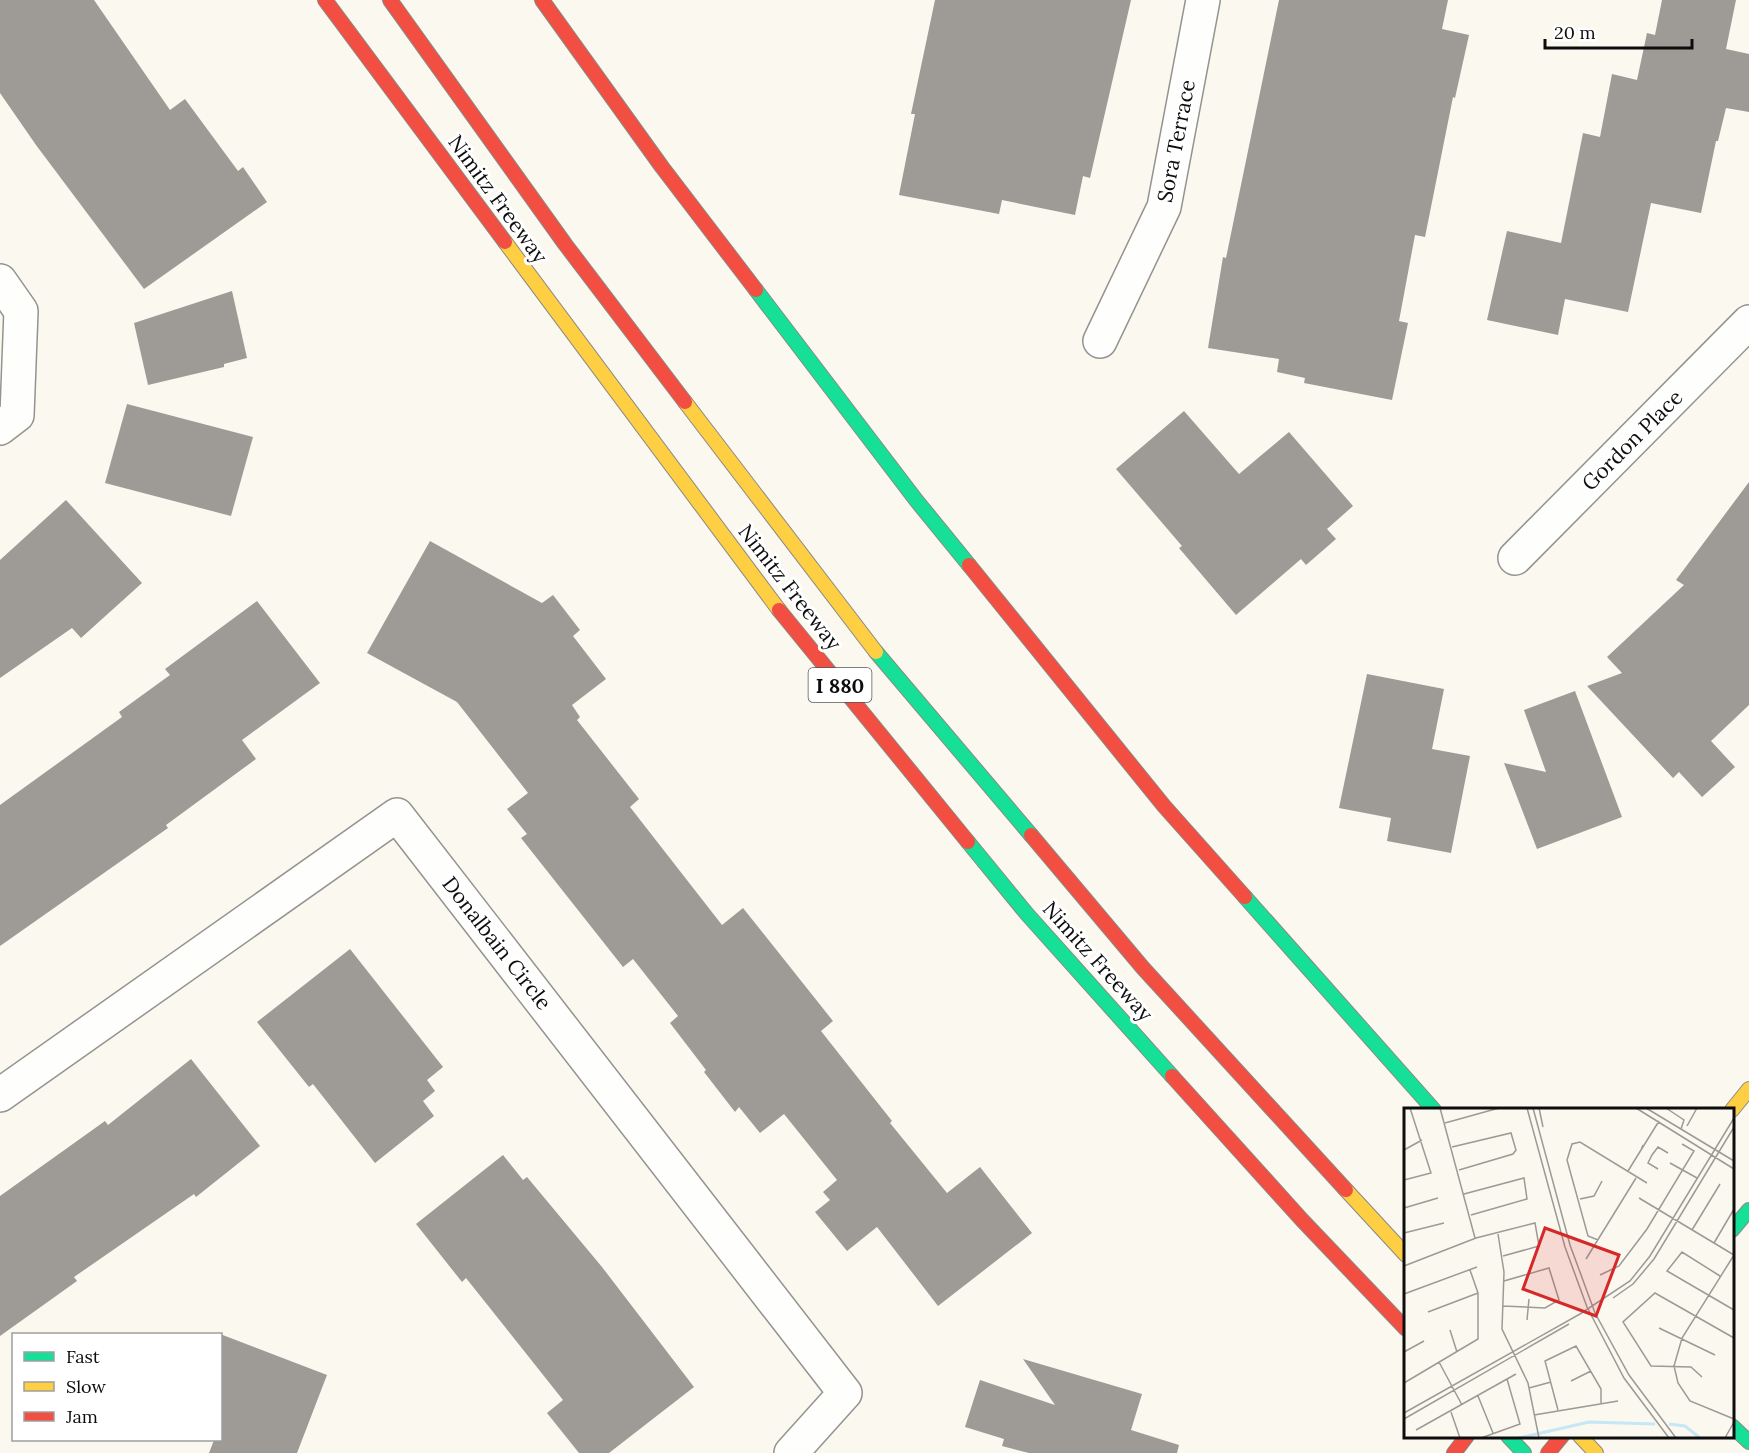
<svg xmlns="http://www.w3.org/2000/svg" width="1749" height="1453" viewBox="0 0 1749 1453" font-family="Lora,serif">
	<style>
		.building { fill: #9e9a96 }
		.lines { fill: none; stroke-linecap: round; stroke-linejoin: round }
		.street-casing { stroke: #94938f; stroke-width: 36 }
		.fast-casing { stroke: #8b8986; stroke-width: 16 }
		.slow-casing { stroke: #8b8986; stroke-width: 16 }
		.jam-casing { stroke: #8b8986; stroke-width: 16 }
		.street { stroke: #fefefd; stroke-width: 33 }
		.fast { stroke: #16e098; stroke-width: 14 }
		.slow { stroke: #ffcf43; stroke-width: 14 }
		.jam { stroke: #f24e42; stroke-width: 14 }
		.labels { text-anchor: middle; dominant-baseline: central; stroke-width: 6; stroke-linejoin: round; paint-order: stroke }
		.shield { fill: #fff; stroke: #565656; stroke-width: 1.5 }
		.shield-label { font-size: 20px; font-weight: bold; fill: #0d0d0d }
		.street-label { font-size: 21px; fill: #0d0d0d; stroke: #fff }
		.inset-river { fill: none; stroke: #c5e7f6; stroke-width: 3 }
		.inset-road { fill: none; stroke: #9c9a95; stroke-width: 1.5 }
		.view { fill: #d62828; fill-opacity: 0.15; stroke: #d62828; stroke-width: 3 }
		.inset-edge { fill: none; stroke: #0d0d0d; stroke-width: 3 }
	</style>
	<rect width="100%" height="100%" fill="#fbf8f0"/>
	<!-- building -->
	<g class="building">
		<path d="M 0,0 L 94,0 L 170,110 L 185,99 L 238,171 L 243,167 L 267,202 L 144,289 L 36,145 L 0,93 Z"/>
		<path d="M 935,0 L 1131,0 L 1090,178 L 1083,176 L 1075,215 L 1002,200 L 999,214 L 899,195 L 915,114 L 911,114 Z"/>
		<path d="M 1279,0 L 1448,0 L 1442,29 L 1469,35 L 1455,98 L 1453,97 L 1425,237 L 1415,235 L 1399,321 L 1408,323 L 1392,400 L 1304,383 L 1305,378 L 1277,372 L 1279,359 L 1208,348 L 1223,257 L 1226,258 Z"/>
		<path d="M 1662,0 L 1736,0 L 1726,49 L 1749,54 L 1749,112 L 1726,108 L 1718,141 L 1716,141 L 1701,213 L 1651,203 L 1628,312 L 1565,299 L 1558,335 L 1487,320 L 1507,231 L 1561,243 L 1583,133 L 1600,137 L 1612,74 L 1637,80 L 1647,33 L 1655,35 Z"/>
		<path d="M 232,291 L 247,358 L 224,364 L 224,367 L 148,385 L 134,323 Z"/>
		<path d="M 127,404 L 253,437 L 231,516 L 105,483 Z"/>
		<path d="M 1184,411 L 1239,474 L 1289,432 L 1353,506 L 1327,529 L 1336,539 L 1306,565 L 1301,559 L 1236,615 L 1179,548 L 1182,546 L 1116,469 Z"/>
		<path d="M 1749,482 L 1749,705 L 1711,741 L 1735,767 L 1702,797 L 1679,772 L 1673,778 L 1587,686 L 1622,673 L 1607,657 L 1684,585 L 1676,580 Z"/>
		<path d="M 66,500 L 142,583 L 81,638 L 72,628 L 0,678 L 0,560 Z"/>
		<path d="M 430,541 L 542,603 L 553,595 L 580,630 L 573,636 L 606,679 L 572,705 L 580,717 L 577,720 L 639,799 L 630,807 L 722,925 L 743,908 L 833,1021 L 821,1031 L 892,1121 L 890,1123 L 947,1193 L 980,1167 L 1032,1233 L 938,1306 L 877,1227 L 847,1251 L 815,1212 L 830,1200 L 823,1192 L 837,1180 L 784,1114 L 760,1133 L 739,1107 L 735,1112 L 704,1072 L 706,1070 L 670,1023 L 678,1016 L 633,959 L 623,967 L 521,838 L 527,834 L 507,809 L 528,793 L 457,702 L 367,653 Z"/>
		<path d="M 257,601 L 320,683 L 242,740 L 256,759 L 166,825 L 168,828 L 0,946 L 0,805 L 122,717 L 119,712 L 170,675 L 165,669 Z"/>
		<path d="M 1367,674 L 1444,689 L 1432,749 L 1470,756 L 1451,853 L 1387,841 L 1391,818 L 1339,808 Z"/>
		<path d="M 1575,691 L 1622,817 L 1537,849 L 1504,763 L 1546,772 L 1524,710 Z"/>
		<path d="M 350,949 L 443,1067 L 427,1080 L 435,1091 L 423,1101 L 434,1116 L 375,1163 L 313,1084 L 309,1087 L 257,1022 Z"/>
		<path d="M 191,1059 L 260,1146 L 196,1197 L 194,1194 L 74,1277 L 77,1281 L 0,1336 L 0,1196 L 105,1121 L 108,1125 Z"/>
		<path d="M 503,1155 L 523,1180 L 527,1177 L 602,1267 L 694,1387 L 609,1453 L 579,1453 L 547,1413 L 563,1400 L 466,1278 L 462,1282 L 416,1224 Z"/>
		<path d="M 220,1334 L 327,1375 L 297,1453 L 209,1453 L 214,1440 L 220,1440 Z"/>
		<path d="M 1023,1359 L 1142,1394 L 1131,1430 L 1179,1445 L 1177,1453 L 1029,1453 L 1002,1446 L 1004,1439 L 965,1427 L 980,1380 L 1055,1405 Z"/>
	</g>
	<g class="lines">
		<defs>
			<g id="street">
				<path d="M 0,281 L 21,311 L 17,415 L 0,428"/>
				<path d="M 1100,341 L 1164,207 L 1203,0"/>
				<path d="M 1515,558 L 1749,322"/>
				<path d="M 0,1095 L 397,815 L 845,1393 L 791,1453"/>
			</g>
			<g id="fast">
				<path d="M 756,290 L 916,500 L 969,565"/>
				<path d="M 876,652 L 1031,835"/>
				<path d="M 968,842 L 1027,914 L 1172,1076"/>
				<path d="M 1245,897 L 1434,1110"/>
				<path d="M 1732,1230 L 1749,1210"/>
				<path d="M 1732,1426 L 1749,1442"/>
				<path d="M 1508,1436 L 1524,1453"/>
			</g>
			<g id="slow">
				<path d="M 505,242 L 779,610"/>
				<path d="M 685,402 L 876,652"/>
				<path d="M 1732,1110 L 1749,1089"/>
				<path d="M 1346,1190 L 1406,1255"/>
				<path d="M 1580,1436 L 1596,1453"/>
			</g>
			<g id="jam">
				<path d="M 325,0 L 505,242"/>
				<path d="M 390,0 L 565,244 L 685,402"/>
				<path d="M 542,0 L 662,167 L 756,290"/>
				<path d="M 969,565 L 1164,806 L 1245,897"/>
				<path d="M 779,610 L 968,842"/>
				<path d="M 1031,835 L 1143,968 L 1346,1190"/>
				<path d="M 1172,1076 L 1302,1220 L 1406,1329"/>
				<path d="M 1454,1453 L 1467,1436"/>
				<path d="M 1548,1453 L 1562,1436"/>
			</g>
		</defs>
		<!-- street casing -->
		<use href="#street" class="street-casing"/>
		<!-- fast casing -->
		<use href="#fast" class="fast-casing"/>
		<!-- slow casing -->
		<use href="#slow" class="slow-casing"/>
		<!-- jam casing -->
		<use href="#jam" class="jam-casing"/>
		<!-- street -->
		<use href="#street" class="street"/>
		<!-- fast -->
		<use href="#fast" class="fast"/>
		<!-- slow -->
		<use href="#slow" class="slow"/>
		<!-- jam -->
		<use href="#jam" class="jam"/>
	</g>
	<g class="labels">
		<!-- shield labels -->
		<rect class="shield" x="808.5" y="668" width="63" height="34" rx="4.5"/>
		<g class="shield-label">
			<text x="840" y="685">I 880</text>
		</g>
		<!-- street labels -->
		<g class="street-label">
			<text transform="translate(1176 141) rotate(-79)">Sora Terrace</text>
			<text transform="translate(498 199) rotate(54)">Nimitz Freeway</text>
			<text transform="translate(1632 440) rotate(-45)">Gordon Place</text>
			<text transform="translate(790 587) rotate(52)">Nimitz Freeway</text>
			<text transform="translate(497 943) rotate(52)">Donalbain Circle</text>
			<text transform="translate(1098 961) rotate(48)">Nimitz Freeway</text>
		</g>
	</g>
	<!-- overview -->
	<g transform="translate(1404 1108)">
		<rect width="330" height="330" fill="#fbf8f0"/>
		<path class="inset-river" d="M 265,316 L 281,318 L 296,330M 115,330 L 185,314 L 251,316"/>
		<path class="inset-road" d="M 36,0 L 71,130M 123,0 L 161,139 L 183,199 L 220,270 L 265,330M 129,0 L 166,137 L 191,205 L 225,267 L 272,330M 135,0 L 139,19M 232,0 L 330,61M 242,0 L 330,53M 262,0 L 280,12 L 277,21M 41,15 L 95,0M 283,18 L 293,0M 239,37 L 237,42 L 255,13M 48,39 L 107,25 L 112,42 L 109,46 L 55,62M 0,42 L 18,32M 266,55 L 293,70M 254,61 L 244,55 L 248,47 L 254,39 L 264,45M 224,63 L 237,42M 0,72 L 27,65 L 6,0M 60,86 L 120,70 L 123,91 L 67,107M 235,90 L 330,147M 176,91 L 190,88 L 198,73M 0,100 L 34,90M 288,122 L 316,76M 0,125 L 40,115M 94,126 L 100,164 L 98,221 L 124,275 L 135,330M 194,132 L 184,128 L 163,52 L 168,36 L 176,34 L 243,75M 310,135 L 330,101M 330,147 L 278,230 L 270,258 L 274,275 L 286,293 L 330,311M 182,151 L 232,70M 0,158 L 72,130 L 131,115 L 135,138 L 99,148M 196,167 L 215,158 L 243,121 L 290,43 L 278,36M 316,168 L 278,144 L 263,163 L 330,202M 0,186 L 73,159M 209,190 L 229,176 L 250,151 L 330,19M 99,198 L 141,200 L 155,192 L 145,160 L 100,173M 24,204 L 74,185M 123,212 L 125,191M 255,220 L 311,247M 46,222 L 53,244M 0,244 L 20,233M 35,254 L 58,297M 298,269 L 287,259 L 247,258 L 219,214 L 251,185 L 330,230M 167,273 L 187,263M 0,275 L 74,231 L 74,185 L 66,162M 125,280 L 147,274M 74,288 L 89,325M 154,302 L 141,253 L 172,238 L 197,281 L 197,295M 47,304 L 56,330M 0,305 L 176,206 L 226,173 L 246,148 L 330,10M 130,307 L 214,293M 0,311 L 165,216M 12,322 L 112,266M 77,330 L 116,316 L 103,271M 179,330 L 222,330M 321,330 L 330,314"/>
		<path class="view" d="M 141,120 L 215,147 L 192,208 L 119,181 Z"/>
		<rect width="330" height="330" class="inset-edge"/>
	</g>
	<!-- legend -->
	<rect x="12" y="1333" width="210" height="108" fill="#ffffff" stroke="#9e9e9e" stroke-width="1.5"/>
	<rect x="24" y="1352" width="30" height="9" fill="#16e098" stroke="#9e9e9e" stroke-width="1.5"/>
	<text x="66" y="1363" font-size="18" fill="#0d0d0d">Fast</text>
	<rect x="24" y="1382" width="30" height="9" fill="#ffcf43" stroke="#9e9e9e" stroke-width="1.5"/>
	<text x="66" y="1393" font-size="18" fill="#0d0d0d">Slow</text>
	<rect x="24" y="1412" width="30" height="9" fill="#f24e42" stroke="#9e9e9e" stroke-width="1.5"/>
	<text x="66" y="1423" font-size="18" fill="#0d0d0d">Jam</text>
	<!-- scale -->
	<path d="M1545 39v9h147v-9" fill="none" stroke="#0d0d0d" stroke-width="3"/>
	<text x="1554" y="39" font-size="18" fill="#0d0d0d" stroke="#ffffff" stroke-width="4.5" paint-order="stroke">20 m</text>
</svg>
